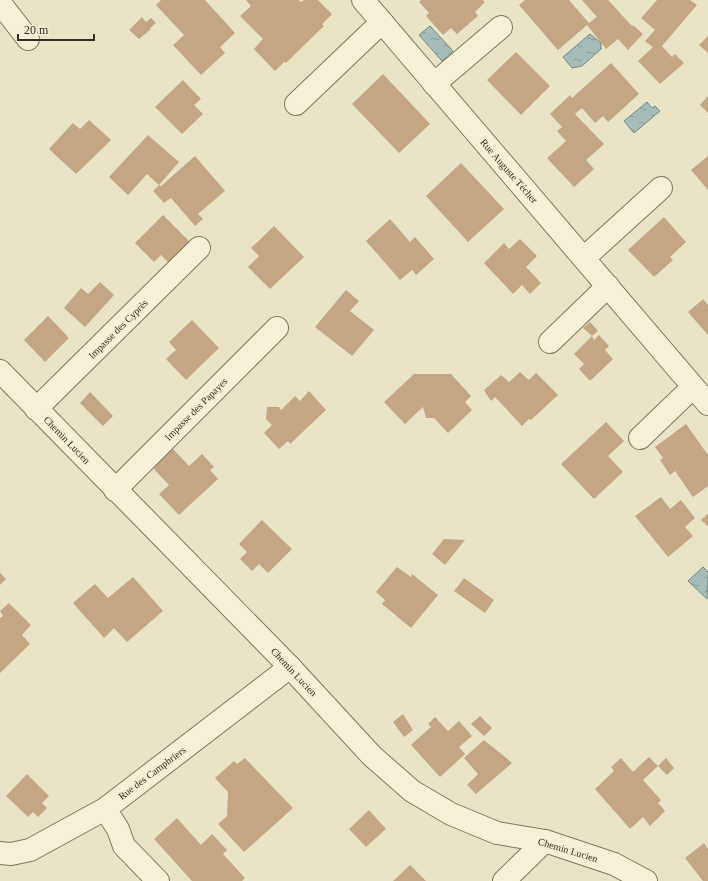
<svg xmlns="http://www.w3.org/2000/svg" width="708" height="881" viewBox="0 0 708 881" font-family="Georgia,serif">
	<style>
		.water { fill: url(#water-ripples); stroke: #708a88 }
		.building { fill: #c2a782 }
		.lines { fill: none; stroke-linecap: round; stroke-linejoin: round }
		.minor-casing { stroke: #82775f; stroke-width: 24 }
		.minor { stroke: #f5f1d9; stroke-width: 22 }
		.labels { text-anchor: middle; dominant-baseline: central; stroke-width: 3; stroke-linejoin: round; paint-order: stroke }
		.street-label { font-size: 10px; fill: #342d21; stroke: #f1eed6 }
	</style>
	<defs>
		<pattern id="water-ripples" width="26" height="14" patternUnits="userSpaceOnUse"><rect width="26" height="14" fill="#a8bdba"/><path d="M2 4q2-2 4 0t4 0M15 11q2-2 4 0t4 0" fill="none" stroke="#8a9a97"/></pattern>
	</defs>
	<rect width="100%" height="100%" fill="#e9e4c7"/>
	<!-- water -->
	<g class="water">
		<path d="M 430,26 L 453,51 L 442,61 L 419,35 Z"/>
		<path d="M 590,34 L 601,43 L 601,49 L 582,66 L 572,68 L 563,57 Z"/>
		<path d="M 647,102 L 652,108 L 655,106 L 660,111 L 634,133 L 624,121 Z"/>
		<path d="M 703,567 L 708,572 L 707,599 L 688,581 Z"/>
	</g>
	<!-- building -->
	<g class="building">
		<path d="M 161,0 L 205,0 L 235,33 L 220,47 L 225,53 L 201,75 L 173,45 L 184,35 L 156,5 Z"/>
		<path d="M 246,0 L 299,0 L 301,2 L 304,0 L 318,0 L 332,14 L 322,24 L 324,26 L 286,63 L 284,62 L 275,71 L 254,49 L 263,39 L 240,16 L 251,6 Z"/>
		<path d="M 421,0 L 483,0 L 485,2 L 475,12 L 478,16 L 457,34 L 451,28 L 443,35 L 426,16 L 429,13 L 419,2 Z"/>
		<path d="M 525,0 L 569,0 L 589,23 L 597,17 L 582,0 L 608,0 L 632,26 L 633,25 L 643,34 L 628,50 L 618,39 L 606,49 L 587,25 L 558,50 L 519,5 Z"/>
		<path d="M 657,0 L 690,0 L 697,5 L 662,46 L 672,57 L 675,54 L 684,63 L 660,84 L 638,61 L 653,47 L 645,41 L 655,30 L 641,18 Z"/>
		<path d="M 142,17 L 146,22 L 151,18 L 156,23 L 150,28 L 151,29 L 139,39 L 129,30 Z"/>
		<path d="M 708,36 L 708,53 L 699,45 Z"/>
		<path d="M 516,52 L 550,86 L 521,115 L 487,80 Z"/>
		<path d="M 611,63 L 639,94 L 608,122 L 603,116 L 595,123 L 582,108 L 575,114 L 604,144 L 586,160 L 594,169 L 574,187 L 547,158 L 566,141 L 557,131 L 562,127 L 550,114 L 570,95 L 572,98 Z"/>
		<path d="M 383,74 L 430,124 L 399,153 L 352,104 Z"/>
		<path d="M 183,80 L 201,99 L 194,105 L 203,114 L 182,134 L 155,107 Z"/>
		<path d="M 708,96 L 708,113 L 700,105 Z"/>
		<path d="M 89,120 L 111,140 L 76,174 L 49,149 L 73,123 L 80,129 Z"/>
		<path d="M 148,135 L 179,162 L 159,185 L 161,186 L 195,156 L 225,191 L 198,214 L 203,219 L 195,226 L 171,198 L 164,203 L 153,191 L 159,185 L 147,174 L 128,195 L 109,177 Z"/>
		<path d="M 708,156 L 708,190 L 691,170 Z"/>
		<path d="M 461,163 L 504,209 L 468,242 L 426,196 Z"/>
		<path d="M 163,215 L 192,244 L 170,264 L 161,255 L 154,262 L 135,243 Z"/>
		<path d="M 664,217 L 686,242 L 670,257 L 673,260 L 654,277 L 628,250 Z"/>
		<path d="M 390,219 L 410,242 L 415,237 L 434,259 L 416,275 L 412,270 L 400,280 L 366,241 Z"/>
		<path d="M 274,226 L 304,257 L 270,289 L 248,267 L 259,256 L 251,248 Z"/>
		<path d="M 520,239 L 537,256 L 526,267 L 541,283 L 530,294 L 522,285 L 513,294 L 484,263 L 504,243 L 509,249 Z"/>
		<path d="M 100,282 L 114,295 L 85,327 L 64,308 L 81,288 L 88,294 Z"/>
		<path d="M 346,290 L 359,301 L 350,311 L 374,330 L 352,356 L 315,327 Z"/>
		<path d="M 703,299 L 708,305 L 708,335 L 688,312 Z"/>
		<path d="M 48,316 L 69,338 L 45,362 L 24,340 Z"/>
		<path d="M 192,320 L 219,348 L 186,380 L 166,359 L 176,350 L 169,342 Z"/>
		<path d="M 590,322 L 598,331 L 592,336 L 583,328 Z"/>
		<path d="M 599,335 L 609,346 L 605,350 L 613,359 L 590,381 L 579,369 L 584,364 L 574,354 L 592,336 L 594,340 Z"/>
		<path d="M 520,372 L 529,380 L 536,373 L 558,395 L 531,420 L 529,419 L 522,426 L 495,397 L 491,401 L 484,390 L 501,375 L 509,382 Z"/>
		<path d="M 414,374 L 451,374 L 471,396 L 465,402 L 472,410 L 448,433 L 434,418 L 426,418 L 423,407 L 405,424 L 384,402 Z"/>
		<path d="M 309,391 L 326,410 L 290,444 L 288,441 L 279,449 L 264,433 L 272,425 L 266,419 L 267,407 L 279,407 L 281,410 L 295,396 L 300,401 Z"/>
		<path d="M 90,392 L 113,416 L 103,426 L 80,403 Z"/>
		<path d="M 606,422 L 624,441 L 608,456 L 623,472 L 594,499 L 561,464 Z"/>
		<path d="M 686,424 L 708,455 L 708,486 L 693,497 L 675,471 L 670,475 L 660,460 L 663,458 L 655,447 Z"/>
		<path d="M 171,447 L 189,466 L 202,454 L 214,467 L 210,470 L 218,479 L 179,515 L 159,494 L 169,485 L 152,467 Z"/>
		<path d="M 661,497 L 670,509 L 681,500 L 695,518 L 685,527 L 693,536 L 668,557 L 635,516 Z"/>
		<path d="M 708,514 L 708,526 L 701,520 Z"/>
		<path d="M 262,520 L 292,549 L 268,573 L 259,564 L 252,571 L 240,559 L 247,552 L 239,544 Z"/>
		<path d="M 444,539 L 465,540 L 445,565 L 432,554 Z"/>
		<path d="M 397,567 L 411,577 L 412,574 L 438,595 L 411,628 L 382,604 L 385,600 L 376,592 Z"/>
		<path d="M 0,573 L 6,579 L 0,585 Z"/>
		<path d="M 133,577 L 163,611 L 127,642 L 114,628 L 104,638 L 73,603 L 95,584 L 108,598 Z"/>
		<path d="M 464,578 L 494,600 L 485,613 L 454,591 Z"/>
		<path d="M 9,603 L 31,625 L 22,635 L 30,644 L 0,673 L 0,618 L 3,616 L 0,611 Z"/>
		<path d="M 403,714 L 413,730 L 404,737 L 393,722 Z"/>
		<path d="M 480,716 L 492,728 L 484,736 L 471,724 Z"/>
		<path d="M 435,717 L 448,731 L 459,721 L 472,736 L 459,747 L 465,754 L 440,777 L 411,745 L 431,727 L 428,724 Z"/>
		<path d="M 484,740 L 512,763 L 476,794 L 467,785 L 478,774 L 464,758 Z"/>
		<path d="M 649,757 L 658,766 L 643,780 L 661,800 L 658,803 L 665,811 L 650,826 L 643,817 L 630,829 L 595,789 L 614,771 L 611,767 L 621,758 L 633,772 Z"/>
		<path d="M 245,758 L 293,808 L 244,852 L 218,824 L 227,816 L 228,792 L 215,778 L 234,761 L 237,764 Z"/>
		<path d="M 666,758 L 674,768 L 667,775 L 658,766 Z"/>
		<path d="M 27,774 L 49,796 L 42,803 L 47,808 L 38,817 L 33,812 L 28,817 L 6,796 Z"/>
		<path d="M 369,810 L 386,829 L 366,847 L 349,829 Z"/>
		<path d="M 177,818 L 201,845 L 212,834 L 227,850 L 223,854 L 245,878 L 242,881 L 192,881 L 154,839 Z"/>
		<path d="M 704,843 L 708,849 L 708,881 L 703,881 L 685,858 Z"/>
		<path d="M 410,865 L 426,881 L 393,881 Z"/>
	</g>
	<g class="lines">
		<defs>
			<g id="minor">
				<path d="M 363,0 L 708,404"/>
				<path d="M 0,3 L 28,39"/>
				<path d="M 434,84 L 501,27"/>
				<path d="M 296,104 L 382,22"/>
				<path d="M 584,258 L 661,188"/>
				<path d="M 550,342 L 608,286"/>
				<path d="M 0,371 L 290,667 L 372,756 L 412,791 L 451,814 L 497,833 L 545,841 L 614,864 L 646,881"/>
				<path d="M 36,409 L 199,248"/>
				<path d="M 640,438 L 693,387"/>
				<path d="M 115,490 L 277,328"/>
				<path d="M 105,809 L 118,829 L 124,846 L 158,881"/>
				<path d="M 0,853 L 11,854 L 30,850 L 105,809 L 290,667"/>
				<path d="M 504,881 L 545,841"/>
			</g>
		</defs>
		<!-- minor casing -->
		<use href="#minor" class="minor-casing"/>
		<!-- minor -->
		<use href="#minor" class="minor"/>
	</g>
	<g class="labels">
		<!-- street labels -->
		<g class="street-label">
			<text transform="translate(509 171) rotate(49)">Rue Auguste Técher</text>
			<text transform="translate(118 329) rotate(-45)">Impasse des Cyprès</text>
			<text transform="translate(196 409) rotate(-45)">Impasse des Papayes</text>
			<text transform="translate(67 440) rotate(46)">Chemin Lucien</text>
			<text transform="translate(294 672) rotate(47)">Chemin Lucien</text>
			<text transform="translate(152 773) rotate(-37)">Rue des Camphriers</text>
			<text transform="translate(568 850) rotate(17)">Chemin Lucien</text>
		</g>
	</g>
	<!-- scale -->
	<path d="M18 34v6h76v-6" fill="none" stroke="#342d21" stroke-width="2"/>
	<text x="24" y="34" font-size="12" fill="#342d21" stroke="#f1eed6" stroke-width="3" paint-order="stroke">20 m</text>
</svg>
